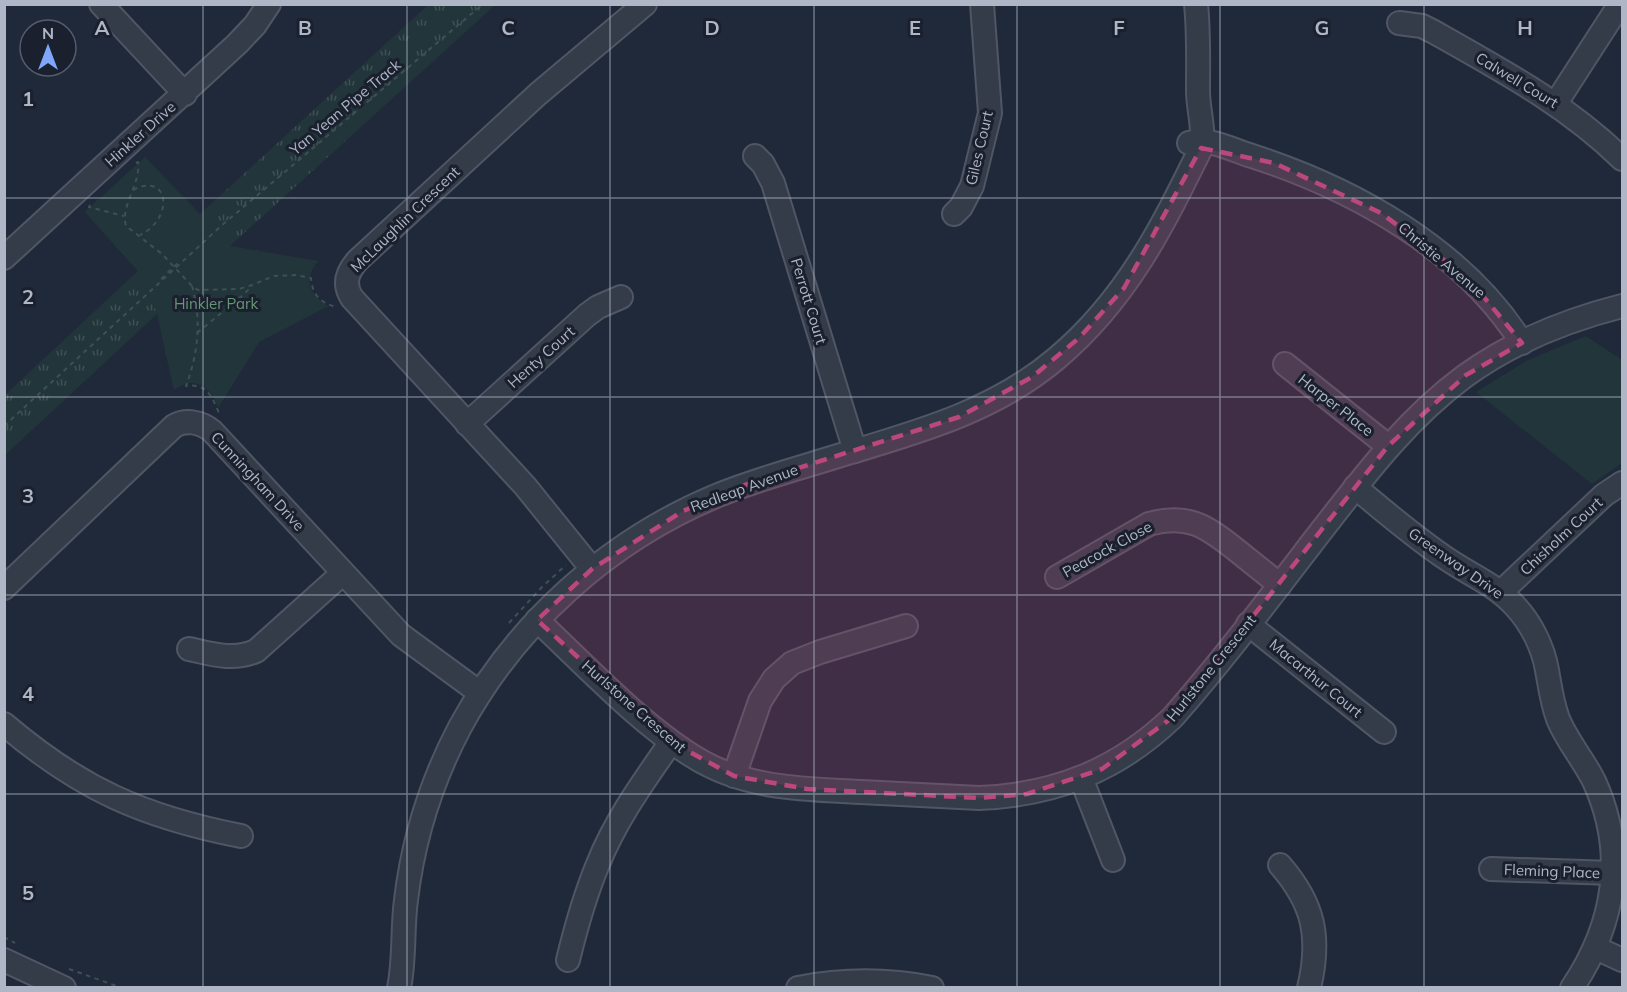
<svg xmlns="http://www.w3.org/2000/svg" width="1627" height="992" viewBox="0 0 1627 992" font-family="Mulish,sans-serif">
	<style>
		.grass { fill: url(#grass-tufts) }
		.green { fill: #22353a }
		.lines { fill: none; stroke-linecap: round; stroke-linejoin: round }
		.minor-casing { stroke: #4f5664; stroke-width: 26 }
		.path { stroke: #3d5154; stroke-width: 2; stroke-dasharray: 4.5 4.5; stroke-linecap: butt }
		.minor { stroke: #343b49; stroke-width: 22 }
		.marked { fill: #bc477b; fill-opacity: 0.2; stroke: #bc477b; stroke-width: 4.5; stroke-dasharray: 12 8; stroke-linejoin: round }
		.grid { fill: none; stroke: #afb6c6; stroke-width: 1.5; stroke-opacity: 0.55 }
		.labels { text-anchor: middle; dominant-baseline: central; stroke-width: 6; stroke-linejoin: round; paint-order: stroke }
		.street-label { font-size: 15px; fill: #afb6c6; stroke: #1a202e }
		.park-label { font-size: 15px; fill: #669774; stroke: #1a202e }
		.grid-label { font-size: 20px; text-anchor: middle; font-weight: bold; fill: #afb6c6; stroke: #1a202e; stroke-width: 6; stroke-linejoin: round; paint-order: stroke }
	</style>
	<defs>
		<pattern id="grass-tufts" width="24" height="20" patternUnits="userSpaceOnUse" patternTransform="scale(1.5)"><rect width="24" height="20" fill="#22353a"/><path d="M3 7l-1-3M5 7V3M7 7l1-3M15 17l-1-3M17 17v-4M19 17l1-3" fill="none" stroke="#405055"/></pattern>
	</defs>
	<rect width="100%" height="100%" fill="#202939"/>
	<!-- grass -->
	<path class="grass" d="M 428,5 L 495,5 L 230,246 L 318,261 C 302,279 309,295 328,306 L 259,342 L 218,408 C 211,386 194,375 174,390 L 157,314 L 5,455 L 5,395 L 138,271 L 85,212 L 145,157 L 200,214 Z"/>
	<!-- green -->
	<g class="green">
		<path d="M 145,157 L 229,247 L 318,261 C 303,278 309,296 328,306 L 259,342 L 218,408 C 211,386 194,375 174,390 L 157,313 L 138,271 L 85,212 Z"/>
		<path d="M 1586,336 L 1622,360 L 1622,463 L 1592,484 L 1476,392 L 1528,360 Z"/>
	</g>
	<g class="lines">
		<defs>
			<g id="minor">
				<path d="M 101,4 L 185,94"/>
				<path d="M 1399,23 L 1422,26 L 1434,32 C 1501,70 1567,105 1622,159"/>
				<path d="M 1556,103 L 1620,4"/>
				<path d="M 1189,143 L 1202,140 L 1213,143 C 1226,146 1239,152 1252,156 C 1354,189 1463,249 1522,343"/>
				<path d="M 755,156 L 763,164 L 773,183 L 855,451"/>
				<path d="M 954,214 L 961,207 L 972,186 L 990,113 L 982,4"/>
				<path d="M 4,258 L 237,44 L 255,25 L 269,4"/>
				<path d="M 1285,364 L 1388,446"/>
				<path d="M 467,424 L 587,315 L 598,307 L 621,297"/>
				<path d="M 1355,487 C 1384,511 1413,536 1444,557 C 1468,574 1495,584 1515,606 C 1531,623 1543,647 1547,670 C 1550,687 1552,703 1558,719 C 1567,741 1583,759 1594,781 C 1627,853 1615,924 1572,988"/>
				<path d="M 592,569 L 525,486 L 352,298 C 343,284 347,272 358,260 L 538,94 L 645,4"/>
				<path d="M 1057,577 L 1149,524 C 1187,513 1206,526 1235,549 C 1250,561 1265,573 1280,585"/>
				<path d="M 4,588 L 174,426 C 186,419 201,422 212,431 L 401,635 L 480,693"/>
				<path d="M 1501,592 L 1604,495 L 1622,483"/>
				<path d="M 537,620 C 585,665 639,723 694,757 C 745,789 803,789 861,792 C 900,794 940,796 979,798 C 1055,795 1118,770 1173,717 C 1223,660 1269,599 1315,539 C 1361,480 1405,420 1465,376 C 1512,342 1567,320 1622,306"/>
				<path d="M 1248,624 L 1384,732"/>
				<path d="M 189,649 C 212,654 233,661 256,651 L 343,573"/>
				<path d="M 4,724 C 80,789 144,817 241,836"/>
				<path d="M 734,776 L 760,701 L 774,679 L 792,663 L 820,652 L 906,626"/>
				<path d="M 1081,778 L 1113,860"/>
				<path d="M 1280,865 C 1314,904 1321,937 1309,988"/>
				<path d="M 1491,869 L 1613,873"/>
				<path d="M 1596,948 L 1622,960"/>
				<path d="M 4,960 L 64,988"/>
				<path d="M 568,960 C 576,927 585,895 598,864 C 616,819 644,781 671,742"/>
				<path d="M 399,988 C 405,959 402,929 406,900 C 413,841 432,780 460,727 C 516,624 608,541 716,496 C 757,479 800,468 841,455 C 918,432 995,411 1057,358 C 1127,299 1162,227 1201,148 C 1205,129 1198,110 1198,91 C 1198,61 1199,34 1196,4"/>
				<path d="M 798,988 C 844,979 887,979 932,988"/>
			</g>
		</defs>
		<!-- minor casing -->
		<use href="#minor" class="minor-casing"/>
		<!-- path -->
		<g class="path">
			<path d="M 136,163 L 138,162 C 141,184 120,206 126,226 L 162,254 L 192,286 L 198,290 L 239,289 L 252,285 L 274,276 L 296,275 L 311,278 C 312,295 321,303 336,307"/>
			<path d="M 133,190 C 169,171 175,218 140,235"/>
			<path d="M 90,205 L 89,207 L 124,216"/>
			<path d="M 161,279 L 178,263"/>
			<path d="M 192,286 C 202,320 198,354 186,386 C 207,383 212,397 219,413"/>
			<path d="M 197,333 L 243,295 L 252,286"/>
			<path d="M 4,426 L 221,226 L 483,4"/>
			<path d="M 509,623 L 542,587 L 566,565"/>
			<path d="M 4,937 L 15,943"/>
			<path d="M 69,969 L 122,988"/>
		</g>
		<!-- minor -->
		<use href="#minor" class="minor"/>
	</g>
	<!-- marked area -->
	<path class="marked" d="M 1201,148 L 1274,163 L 1381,213 L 1468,278 L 1522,343 L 1466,375 L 1388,446 L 1173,717 L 1102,769 L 1027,794 L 979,798 L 807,789 L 734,776 L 671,742 L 537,620 L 592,569 L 683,511 L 745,485 L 959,417 L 1032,377 L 1079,338 L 1124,288 Z"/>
	<!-- grid -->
	<path class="grid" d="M 203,4 L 203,988M 407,4 L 407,988M 610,4 L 610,988M 814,4 L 814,988M 1017,4 L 1017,988M 1220,4 L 1220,988M 1424,4 L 1424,988M 4,198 L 1622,198M 4,397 L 1622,397M 4,595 L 1622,595M 4,794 L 1622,794"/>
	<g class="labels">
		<!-- street labels -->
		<g class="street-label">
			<text transform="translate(1517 80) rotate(31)">Calwell Court</text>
			<text transform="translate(345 107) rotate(-40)">Yan Yean Pipe Track</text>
			<text transform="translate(140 134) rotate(-42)">Hinkler Drive</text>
			<text transform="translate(979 148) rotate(-77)">Giles Court</text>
			<text transform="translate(405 219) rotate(-44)">McLaughlin Crescent</text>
			<text transform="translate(1442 260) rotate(40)">Christie Avenue</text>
			<text transform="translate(809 301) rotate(73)">Perrott Court</text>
			<text transform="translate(541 357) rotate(-42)">Henty Court</text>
			<text transform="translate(1336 405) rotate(38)">Harper Place</text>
			<text transform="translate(258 481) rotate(47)">Cunningham Drive</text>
			<text transform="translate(744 488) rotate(-20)">Redleap Avenue</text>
			<text transform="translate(1561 536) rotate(-43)">Chisholm Court</text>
			<text transform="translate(1107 549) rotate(-29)">Peacock Close</text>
			<text transform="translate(1456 563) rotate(35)">Greenway Drive</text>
			<text transform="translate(1211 668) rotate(-51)">Hurlstone Crescent</text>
			<text transform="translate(1316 678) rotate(39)">Macarthur Court</text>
			<text transform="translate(634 706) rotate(41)">Hurlstone Crescent</text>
			<text transform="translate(1552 871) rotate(2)">Fleming Place</text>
		</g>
		<!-- park labels -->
		<g class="park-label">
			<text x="216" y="303">Hinkler Park</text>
		</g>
	</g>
	<g class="grid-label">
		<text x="102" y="35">A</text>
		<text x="305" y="35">B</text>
		<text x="508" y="35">C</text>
		<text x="712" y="35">D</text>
		<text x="915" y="35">E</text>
		<text x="1119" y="35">F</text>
		<text x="1322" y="35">G</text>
		<text x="1525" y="35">H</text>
		<text x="28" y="106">1</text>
		<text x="28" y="304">2</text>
		<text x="28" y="503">3</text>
		<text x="28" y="701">4</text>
		<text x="28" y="900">5</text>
	</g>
	<!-- border -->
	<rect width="1627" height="992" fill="none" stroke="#afb6c6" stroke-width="12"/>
	<!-- north arrow -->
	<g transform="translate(48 48)"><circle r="28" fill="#1a202e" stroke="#565c6b" stroke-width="1.5"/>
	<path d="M0-4.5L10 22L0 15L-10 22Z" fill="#80a6f9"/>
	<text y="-9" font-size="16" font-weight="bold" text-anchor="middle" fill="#afb6c6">N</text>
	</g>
</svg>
